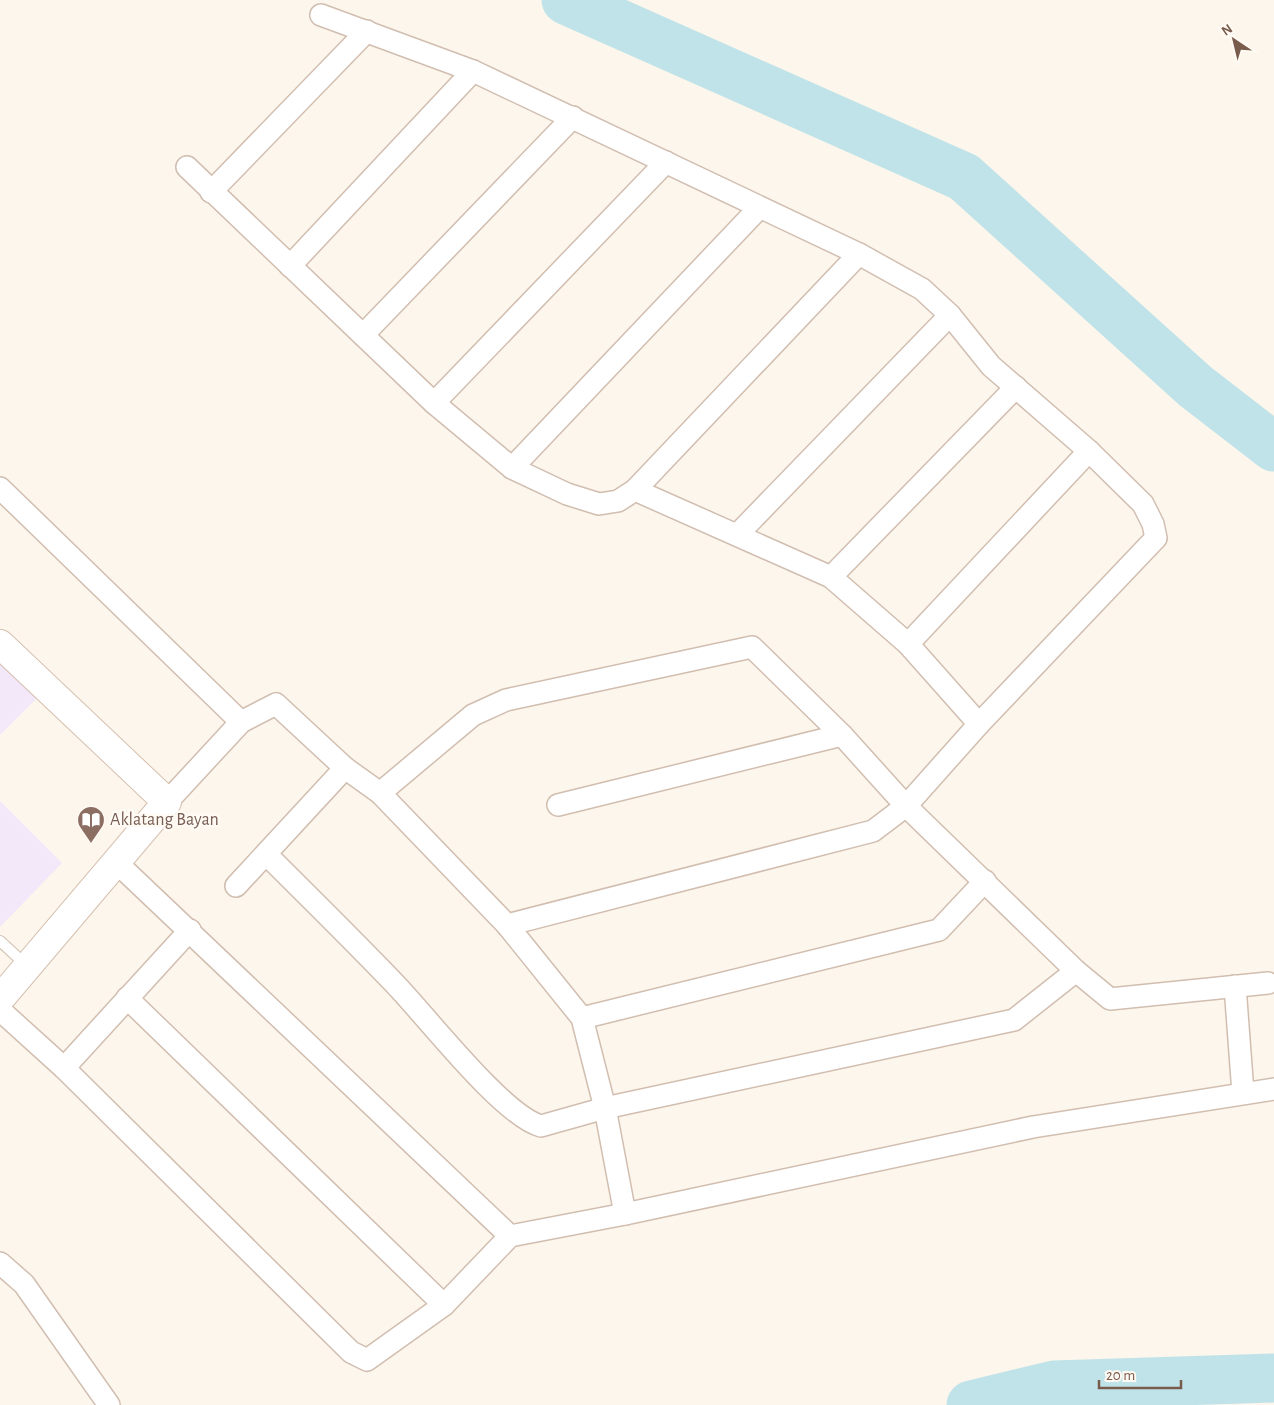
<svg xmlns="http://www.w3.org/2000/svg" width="1274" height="1405" viewBox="0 0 1274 1405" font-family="'Alegreya Sans',sans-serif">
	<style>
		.education { fill: #f3e8fa }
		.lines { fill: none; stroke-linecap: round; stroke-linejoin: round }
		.river { stroke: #bfe3e8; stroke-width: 49 }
		.lane-casing { stroke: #d1beb0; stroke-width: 12 }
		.street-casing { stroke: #d1beb0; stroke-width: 24 }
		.secondary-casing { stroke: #d6c0b0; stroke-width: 30 }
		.lane { stroke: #fff; stroke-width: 10 }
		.street { stroke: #fff; stroke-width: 21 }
		.secondary { stroke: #fff; stroke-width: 28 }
		.labels { text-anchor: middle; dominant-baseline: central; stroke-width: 5; stroke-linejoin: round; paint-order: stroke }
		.education-label { font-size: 18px; fill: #785e54; stroke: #fffaf3; text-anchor: start }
	</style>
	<rect width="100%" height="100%" fill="#fdf6ec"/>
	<!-- education -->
	<g class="education">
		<path d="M 0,662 L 39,696 L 0,735 Z"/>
		<path d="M 0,801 L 62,863 L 0,927 Z"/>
	</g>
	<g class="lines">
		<!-- river -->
		<g class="river">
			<path d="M 566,0 L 964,177 L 1195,386 L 1274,447"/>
			<path d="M 971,1405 L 1054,1385 L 1274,1378"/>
		</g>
		<defs>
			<path id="lane" d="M 0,941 L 27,966"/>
			<g id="street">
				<path d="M 187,167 L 434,403 L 512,468 L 567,494 L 599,504 L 618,501 L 635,490 L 831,577 L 908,644 L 979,724"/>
				<path d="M 211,192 L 367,31"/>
				<path d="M 290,266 L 473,71"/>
				<path d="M 363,335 L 573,117"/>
				<path d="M 434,403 L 666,162"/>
				<path d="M 512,468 L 759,208"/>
				<path d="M 0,488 L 241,722"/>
				<path d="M 635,490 L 859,254"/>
				<path d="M 737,535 L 950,315"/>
				<path d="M 831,577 L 1016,387"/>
				<path d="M 908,644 L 1089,451"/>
				<path d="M 380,793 L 473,715 L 506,700 L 752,647 L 842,735 L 906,806 L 1076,971 L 1110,999 L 1268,983"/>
				<path d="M 167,802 L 241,722 L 276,704 L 345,768 L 380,793 L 507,925 L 873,831 L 906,806 L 979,724 L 1156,538 L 1153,524 L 1143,504 L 1089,451 L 991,366 L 950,315 L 922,289 L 859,254 L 473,71 L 321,15"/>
				<path d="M 558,805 L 842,735"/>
				<path d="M 266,854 C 309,897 353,940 395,984 C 426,1016 503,1116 541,1126 L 605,1108 L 1014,1020 L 1076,971"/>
				<path d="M 116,862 L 510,1236"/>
				<path d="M 236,886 L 345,768"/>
				<path d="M 507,925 L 582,1018 L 605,1108 L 625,1214 L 1033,1127 L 1274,1089"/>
				<path d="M 1235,986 L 1243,1093"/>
				<path d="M 127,998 L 444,1305"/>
				<path d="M 0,1010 L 64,1068 L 351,1352 L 367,1360 L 444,1305 L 510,1236 L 625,1214"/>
				<path d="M 582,1018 L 939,930 L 985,881"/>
				<path d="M 64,1068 L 190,930"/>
				<path d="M 0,1263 L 24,1284 L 109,1405"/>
			</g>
			<path id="secondary" d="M 0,644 L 167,802 L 0,999"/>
		</defs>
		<!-- lane casing -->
		<use href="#lane" class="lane-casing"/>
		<!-- street casing -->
		<use href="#street" class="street-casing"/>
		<!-- secondary casing -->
		<use href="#secondary" class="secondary-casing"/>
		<!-- lane -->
		<use href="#lane" class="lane"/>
		<!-- street -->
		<use href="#street" class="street"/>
		<!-- secondary -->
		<use href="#secondary" class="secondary"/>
	</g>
	<!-- icons -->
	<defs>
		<symbol id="library-pin" viewBox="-11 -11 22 30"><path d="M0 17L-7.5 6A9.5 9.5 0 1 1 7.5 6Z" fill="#8d6e63" stroke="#fffaf3"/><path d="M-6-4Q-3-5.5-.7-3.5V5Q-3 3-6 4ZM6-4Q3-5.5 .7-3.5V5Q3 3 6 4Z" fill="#fff"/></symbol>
	</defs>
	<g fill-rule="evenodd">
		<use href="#library-pin" x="75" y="804" width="32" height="43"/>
	</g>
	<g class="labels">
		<!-- education labels -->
		<g class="education-label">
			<text x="110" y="820">Aklatang Bayan</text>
		</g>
	</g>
	<!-- north arrow -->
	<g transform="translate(1234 40) rotate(325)" stroke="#fffaf3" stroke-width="4" paint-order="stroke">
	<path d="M0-4L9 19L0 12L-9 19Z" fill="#7a5c4d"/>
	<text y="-8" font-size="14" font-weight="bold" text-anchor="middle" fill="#7a5c4d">N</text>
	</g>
	<!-- scale -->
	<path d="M1099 1380v8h82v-8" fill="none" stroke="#7a5c4d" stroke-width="2.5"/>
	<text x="1106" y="1380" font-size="15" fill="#7a5c4d" stroke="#fffaf3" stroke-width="4" paint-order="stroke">20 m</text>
</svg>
